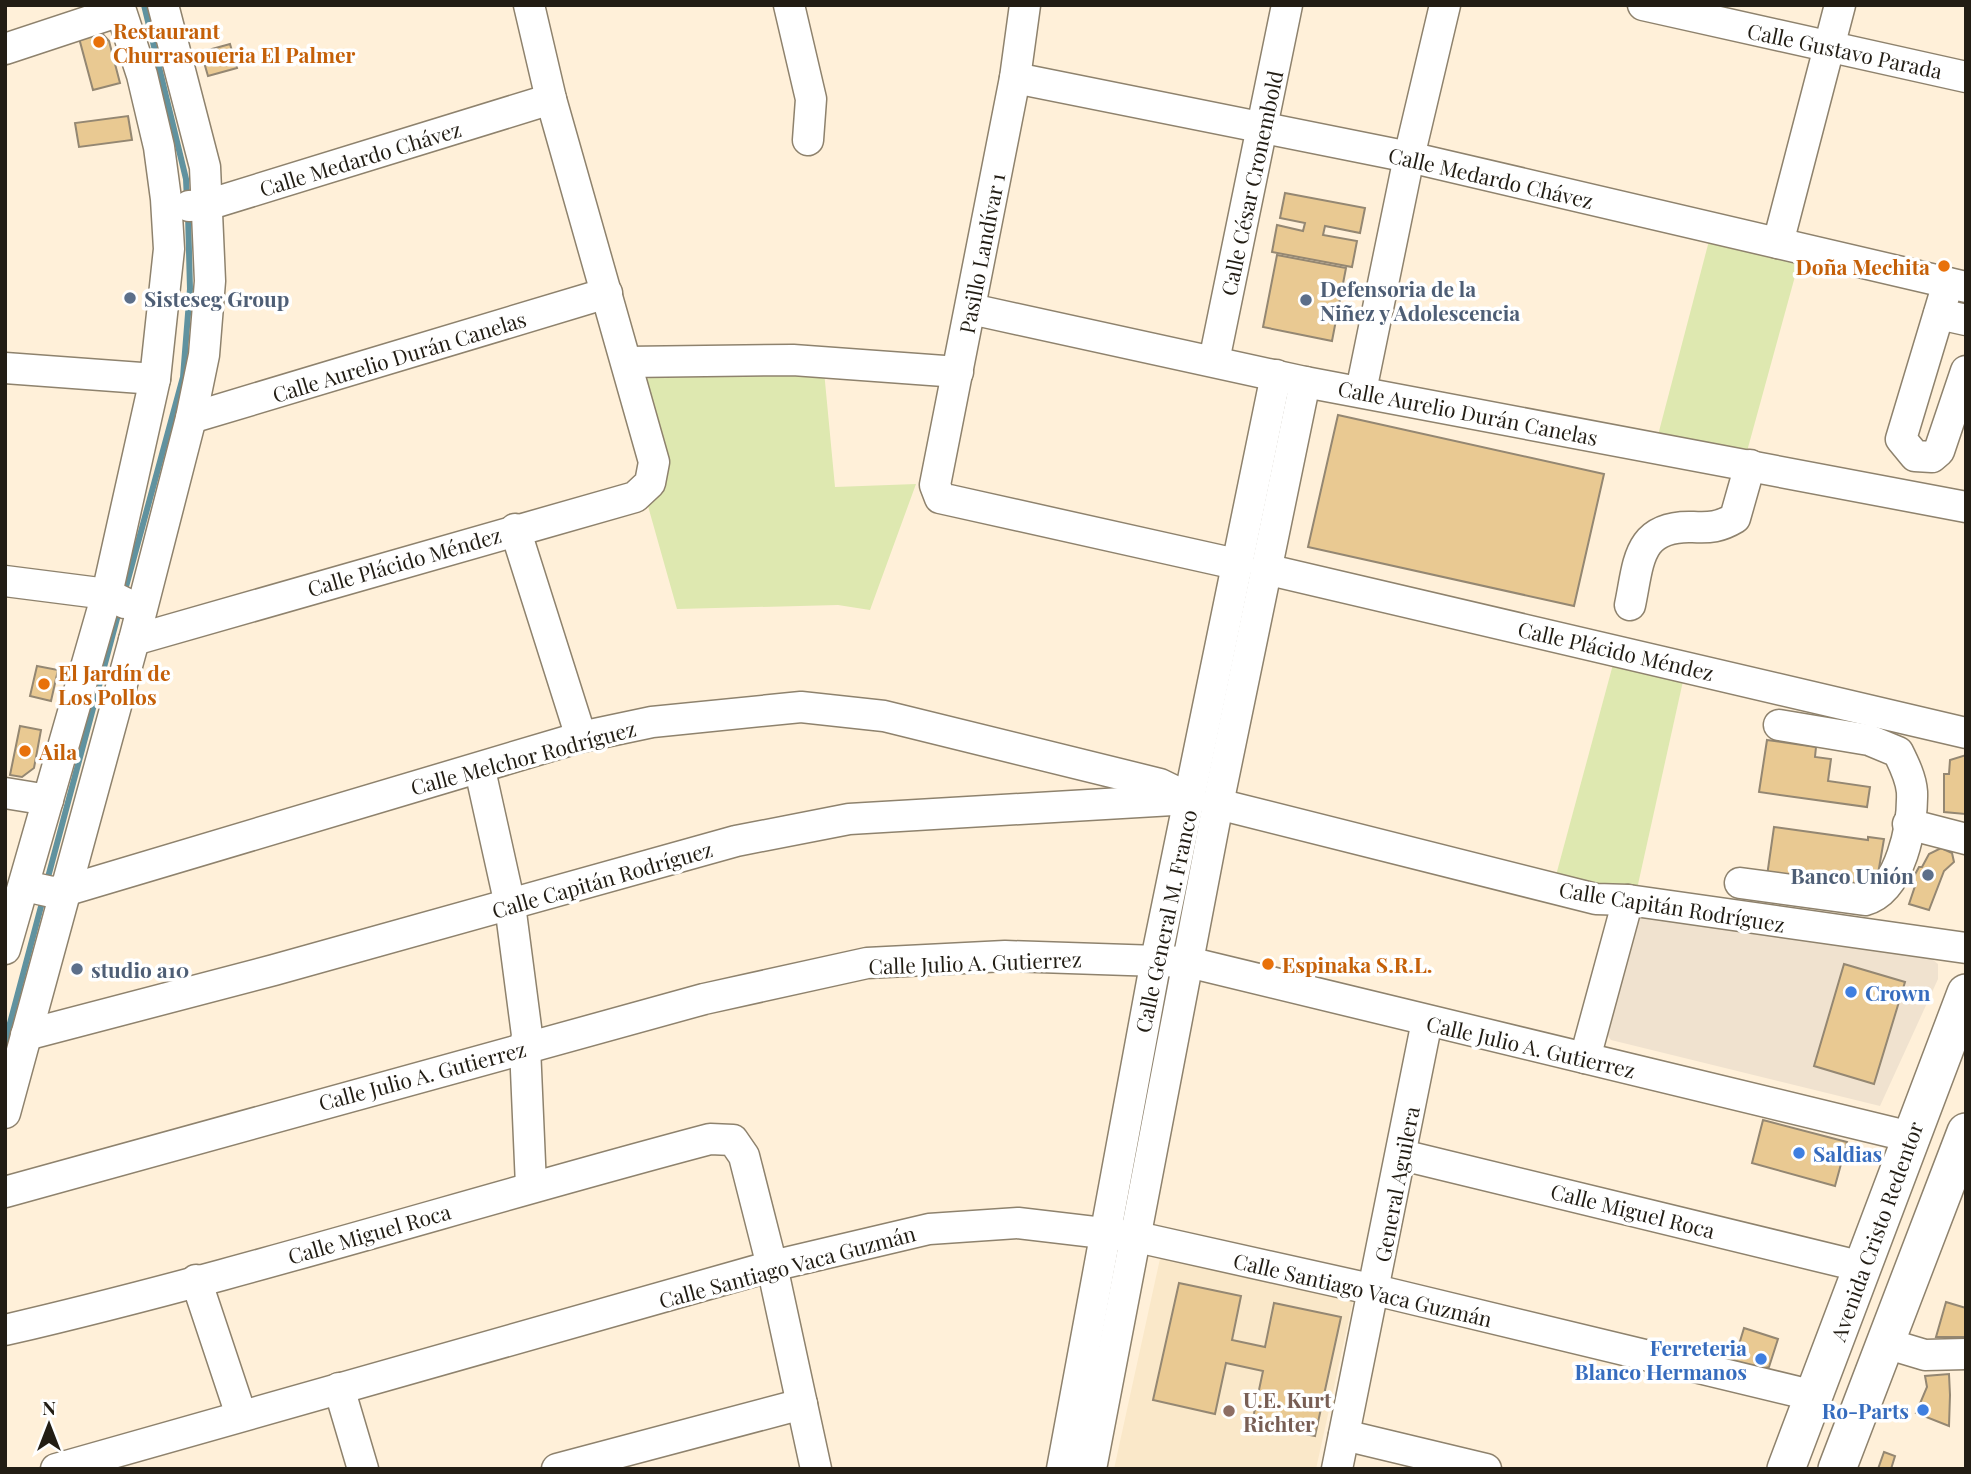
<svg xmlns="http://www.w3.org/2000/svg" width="1971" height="1474" viewBox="0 0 1971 1474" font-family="'Playfair Display',serif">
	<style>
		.commercial { fill: #f0e2cf }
		.built { fill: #fae8c9 }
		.green { fill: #dee8b0 }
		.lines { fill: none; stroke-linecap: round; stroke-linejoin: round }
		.stream { stroke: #60929f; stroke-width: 6 }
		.building { fill: #e9c992; stroke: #948772; stroke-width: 2 }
		.minor-casing { stroke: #8e826d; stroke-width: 33 }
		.major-casing { stroke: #8e826d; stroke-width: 40 }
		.minor { stroke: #fff; stroke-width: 30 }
		.major { stroke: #fff; stroke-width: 37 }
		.food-dot { fill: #e8710a; stroke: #fff; stroke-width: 2.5 }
		.service-dot { fill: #5c6f8a; stroke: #fff; stroke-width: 2.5 }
		.shop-dot { fill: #3f7fe0; stroke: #fff; stroke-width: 2.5 }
		.education-dot { fill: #8d6e63; stroke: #fff; stroke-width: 2.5 }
		.labels { text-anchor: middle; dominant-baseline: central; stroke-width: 7; stroke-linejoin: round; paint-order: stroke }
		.food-label { font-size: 21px; font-weight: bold; fill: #c56008; stroke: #fff; text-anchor: start }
		.street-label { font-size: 21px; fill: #221d14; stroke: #fff }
		.service-label { font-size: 21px; font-weight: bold; fill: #4e5e75; stroke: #fff; text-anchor: start }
		.shop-label { font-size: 21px; font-weight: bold; fill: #366cbe; stroke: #fff; text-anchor: start }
		.education-label { font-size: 21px; font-weight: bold; fill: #785e54; stroke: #fff; text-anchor: start }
	</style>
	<rect width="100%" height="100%" fill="#fff0d9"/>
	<!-- commercial -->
	<path class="commercial" d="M 1641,915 L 1927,955 L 1938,964 L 1938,979 L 1880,1106 L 1611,1040 L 1603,1030 L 1632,927 Z"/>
	<!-- built -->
	<path class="built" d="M 1161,1254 L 1354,1296 L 1316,1469 L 1114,1469 Z"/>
	<!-- green -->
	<g class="green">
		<path d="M 1710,237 L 1800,258 L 1746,455 L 1657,439 Z"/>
		<path d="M 824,371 L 835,487 L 916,484 L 870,610 L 838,605 L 677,609 L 646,499 L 642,389 L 646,379 L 660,375 Z"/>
		<path d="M 1615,657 L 1685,672 L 1637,889 L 1555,879 Z"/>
	</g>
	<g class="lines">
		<!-- stream -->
		<g class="stream">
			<path d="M 144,5 L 186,179 L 187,200"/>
			<path d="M 124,594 L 183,377 L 190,289 L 188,214"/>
			<path d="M 47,881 L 119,611"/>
			<path d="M 5,1042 L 43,899"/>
		</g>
	</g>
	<!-- building -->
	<g class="building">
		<path d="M 99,30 L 109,41 L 120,83 L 93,90 L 79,38 Z"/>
		<path d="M 230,44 L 237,68 L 208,76 L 201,52 Z"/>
		<path d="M 128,116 L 132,140 L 79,147 L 75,123 Z"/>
		<path d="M 1285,193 L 1365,208 L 1360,233 L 1325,226 L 1323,235 L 1357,241 L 1352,267 L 1272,252 L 1277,225 L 1303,231 L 1305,223 L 1280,218 Z"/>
		<path d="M 1277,255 L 1346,268 L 1332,341 L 1263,327 Z"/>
		<path d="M 1338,415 L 1604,474 L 1574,606 L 1308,547 Z"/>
		<path d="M 37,666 L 58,670 L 51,701 L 30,696 Z"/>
		<path d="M 20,726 L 41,730 L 34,768 L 22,777 L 10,775 Z"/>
		<path d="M 1767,740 L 1816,747 L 1815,757 L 1831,759 L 1828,781 L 1870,787 L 1867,807 L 1759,792 Z"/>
		<path d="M 1966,755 L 1965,814 L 1944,812 L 1944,774 L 1949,774 L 1950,760 Z"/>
		<path d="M 1774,827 L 1868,840 L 1868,837 L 1884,839 L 1877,880 L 1857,877 L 1855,888 L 1767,876 Z"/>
		<path d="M 1941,848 L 1952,853 L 1954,862 L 1944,871 L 1929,910 L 1909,904 L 1916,883 L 1912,880 L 1919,867 L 1922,867 L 1929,854 Z"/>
		<path d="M 1844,964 L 1905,982 L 1874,1084 L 1814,1066 Z"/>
		<path d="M 1763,1120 L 1847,1142 L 1835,1186 L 1752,1163 Z"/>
		<path d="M 1179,1283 L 1241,1296 L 1232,1340 L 1265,1347 L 1274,1303 L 1341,1317 L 1315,1436 L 1252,1423 L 1263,1371 L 1226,1363 L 1215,1414 L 1153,1400 Z"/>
		<path d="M 1946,1302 L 1966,1308 L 1966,1337 L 1936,1337 Z"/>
		<path d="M 1744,1328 L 1778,1339 L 1769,1367 L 1761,1369 L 1734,1361 Z"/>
		<path d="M 1949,1374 L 1950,1395 L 1949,1426 L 1916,1413 L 1927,1387 L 1925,1376 Z"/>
		<path d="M 1884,1452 L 1895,1456 L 1891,1469 L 1878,1469 Z"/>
	</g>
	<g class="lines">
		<defs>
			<g id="minor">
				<path d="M 789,5 L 811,99 L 808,140"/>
				<path d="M 1025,5 L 1015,78 L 935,485 L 940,498 L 1236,564"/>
				<path d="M 1643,5 L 1966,77"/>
				<path d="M 5,49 L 120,11"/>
				<path d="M 1015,78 L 1409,157 L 1966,287"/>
				<path d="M 189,206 L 207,205 L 551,99"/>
				<path d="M 1778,243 L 1840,5"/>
				<path d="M 1948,283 L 1901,439 L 1915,456 L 1932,457 L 1939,451 L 1966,371"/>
				<path d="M 971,309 L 1305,382 L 1966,507"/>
				<path d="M 1939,314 L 1966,320"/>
				<path d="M 1214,361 L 1287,5"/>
				<path d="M 627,362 L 793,360 L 958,372"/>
				<path d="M 5,368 L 155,379"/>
				<path d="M 1361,391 L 1409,157 L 1445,5"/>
				<path d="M 191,418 L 607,293"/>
				<path d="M 515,529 L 581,737"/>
				<path d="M 1265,569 L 1966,733"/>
				<path d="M 5,581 L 107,594 L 125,603"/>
				<path d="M 1630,605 C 1639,562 1637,525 1693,527 C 1710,528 1720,527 1735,518 L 1750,465"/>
				<path d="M 134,640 L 635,497 L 650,483 L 654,462 L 551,99 L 529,5"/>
				<path d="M 480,770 L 510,905 L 527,1035 L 525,1047 L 531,1186"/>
				<path d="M 5,793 L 48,800"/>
				<path d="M 1218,804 L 1596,899 L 1628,900 L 1966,948"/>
				<path d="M 1908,824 L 1966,839"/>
				<path d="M 1740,883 L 1865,900 C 1901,890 1913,825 1912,792 C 1911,778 1904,764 1898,752 L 1869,740 L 1779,725"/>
				<path d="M 25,886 L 52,892 L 68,890 L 581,737 L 652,722 L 801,707 L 884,716 L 1160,784 L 1191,799"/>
				<path d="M 5,949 L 107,594 L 155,379 L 169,249 L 166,199 L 159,147 L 142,75 L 119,5"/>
				<path d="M 26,1035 L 274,970 L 736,841 L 849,819 L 1190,799"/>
				<path d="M 1585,1058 L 1628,900"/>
				<path d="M 5,1113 L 134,640 L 191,418 L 204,355 L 210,281 L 205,167 L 163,5"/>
				<path d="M 1402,1155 L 1863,1267"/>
				<path d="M 5,1192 L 704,999 L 867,963 L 1005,956 L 1188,962 L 1911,1137"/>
				<path d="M 196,1280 L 241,1415"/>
				<path d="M 5,1330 C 242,1275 475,1201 710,1139 L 733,1140 L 744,1156 L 772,1266 L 816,1469"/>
				<path d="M 1885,1343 L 1925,1355 L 1966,1354"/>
				<path d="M 339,1388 L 363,1469"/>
				<path d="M 1344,1435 L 1486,1469"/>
				<path d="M 56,1469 L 772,1266 L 929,1229 L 1018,1223 L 1137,1237 L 1375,1290 L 1815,1396"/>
				<path d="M 557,1469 L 802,1404"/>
				<path d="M 1062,1469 L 1156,960 L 1276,375"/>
				<path d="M 1091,1469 L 1218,804 L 1305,382"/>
				<path d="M 1337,1469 L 1427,1021"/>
			</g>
			<g id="major">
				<path d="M 1786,1469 L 1966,993"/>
				<path d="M 1837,1469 L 1966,1132"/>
			</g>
		</defs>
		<!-- minor casing -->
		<use href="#minor" class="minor-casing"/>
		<!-- major casing -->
		<use href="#major" class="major-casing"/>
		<!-- minor -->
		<use href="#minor" class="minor"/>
		<!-- major -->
		<use href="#major" class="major"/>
	</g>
	<!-- markers -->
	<g class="food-dot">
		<circle cx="99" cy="42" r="7"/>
		<circle cx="1944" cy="266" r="7"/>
		<circle cx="44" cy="684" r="7"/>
		<circle cx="25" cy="751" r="7"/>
		<circle cx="1268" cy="964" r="7"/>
	</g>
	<g class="service-dot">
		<circle cx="130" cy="298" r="7"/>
		<circle cx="1306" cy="300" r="7"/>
		<circle cx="1928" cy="875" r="7"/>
		<circle cx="77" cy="969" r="7"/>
	</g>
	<g class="shop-dot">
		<circle cx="1851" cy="992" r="7"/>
		<circle cx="1799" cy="1153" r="7"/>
		<circle cx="1761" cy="1359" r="7"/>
		<circle cx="1923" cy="1410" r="7"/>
	</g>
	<circle class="education-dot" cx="1229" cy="1411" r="7"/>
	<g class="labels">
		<!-- food labels -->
		<g class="food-label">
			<text x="113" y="30">Restaurant<tspan x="113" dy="24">Churrasoueria El Palmer</tspan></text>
			<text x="1930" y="266" text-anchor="end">Doña Mechita</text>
			<text x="58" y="672">El Jardín de<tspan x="58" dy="24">Los Pollos</tspan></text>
			<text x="39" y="751">Aila</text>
			<text x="1282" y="964">Espinaka S.R.L.</text>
		</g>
		<!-- street labels -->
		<g class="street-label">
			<text transform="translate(1845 50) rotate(12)">Calle Gustavo Parada</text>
			<text transform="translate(360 158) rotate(-17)">Calle Medardo Chávez</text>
			<text transform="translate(1491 177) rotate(13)">Calle Medardo Chávez</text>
			<text transform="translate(1251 183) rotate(-78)">Calle César Cronembold</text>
			<text transform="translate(981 253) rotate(-79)">Pasillo Landívar 1</text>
			<text transform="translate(399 356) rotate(-17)">Calle Aurelio Durán Canelas</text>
			<text transform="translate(1468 412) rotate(11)">Calle Aurelio Durán Canelas</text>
			<text transform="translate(404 561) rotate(-16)">Calle Plácido Méndez</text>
			<text transform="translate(1616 650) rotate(13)">Calle Plácido Méndez</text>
			<text transform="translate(523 757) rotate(-15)">Calle Melchor Rodríguez</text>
			<text transform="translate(602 879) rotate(-16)">Calle Capitán Rodríguez</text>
			<text transform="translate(1672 906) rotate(9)">Calle Capitán Rodríguez</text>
			<text transform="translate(1165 921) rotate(-78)">Calle General M. Franco</text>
			<text transform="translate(975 962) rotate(-2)">Calle Julio A. Gutierrez</text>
			<text transform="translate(1531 1046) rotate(13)">Calle Julio A. Gutierrez</text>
			<text transform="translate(422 1075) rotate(-15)">Calle Julio A. Gutierrez</text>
			<text transform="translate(1396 1184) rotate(-79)">General Aguilera</text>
			<text transform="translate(1633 1210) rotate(14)">Calle Miguel Roca</text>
			<text transform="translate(1876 1231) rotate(-70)">Avenida Cristo Redentor</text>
			<text transform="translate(369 1233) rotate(-16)">Calle Miguel Roca</text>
			<text transform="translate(787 1266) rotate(-15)">Calle Santiago Vaca Guzmán</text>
			<text transform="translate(1363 1289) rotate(13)">Calle Santiago Vaca Guzmán</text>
		</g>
		<!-- service labels -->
		<g class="service-label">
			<text x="1320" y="288">Defensoria de la<tspan x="1320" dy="24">Niñez y Adolescencia</tspan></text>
			<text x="144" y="298">Sisteseg Group</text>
			<text x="1914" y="875" text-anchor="end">Banco Unión</text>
			<text x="91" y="969">studio a10</text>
		</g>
		<!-- shop labels -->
		<g class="shop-label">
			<text x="1865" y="992">Crown</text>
			<text x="1813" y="1153">Saldias</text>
			<text x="1747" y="1347" text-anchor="end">Ferreteria<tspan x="1747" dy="24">Blanco Hermanos</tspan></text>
			<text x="1909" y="1410" text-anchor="end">Ro-Parts</text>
		</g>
		<!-- education labels -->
		<g class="education-label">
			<text x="1243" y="1399">U.E. Kurt<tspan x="1243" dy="24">Richter</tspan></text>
		</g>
	</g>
	<!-- border -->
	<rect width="1971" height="1474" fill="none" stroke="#221d14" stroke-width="14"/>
	<!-- north arrow -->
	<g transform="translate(49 1425)" stroke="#ffffff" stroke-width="5" paint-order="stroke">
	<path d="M0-5L12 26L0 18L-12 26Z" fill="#221d14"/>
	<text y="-10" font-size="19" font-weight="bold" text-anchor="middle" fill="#221d14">N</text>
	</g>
</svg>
